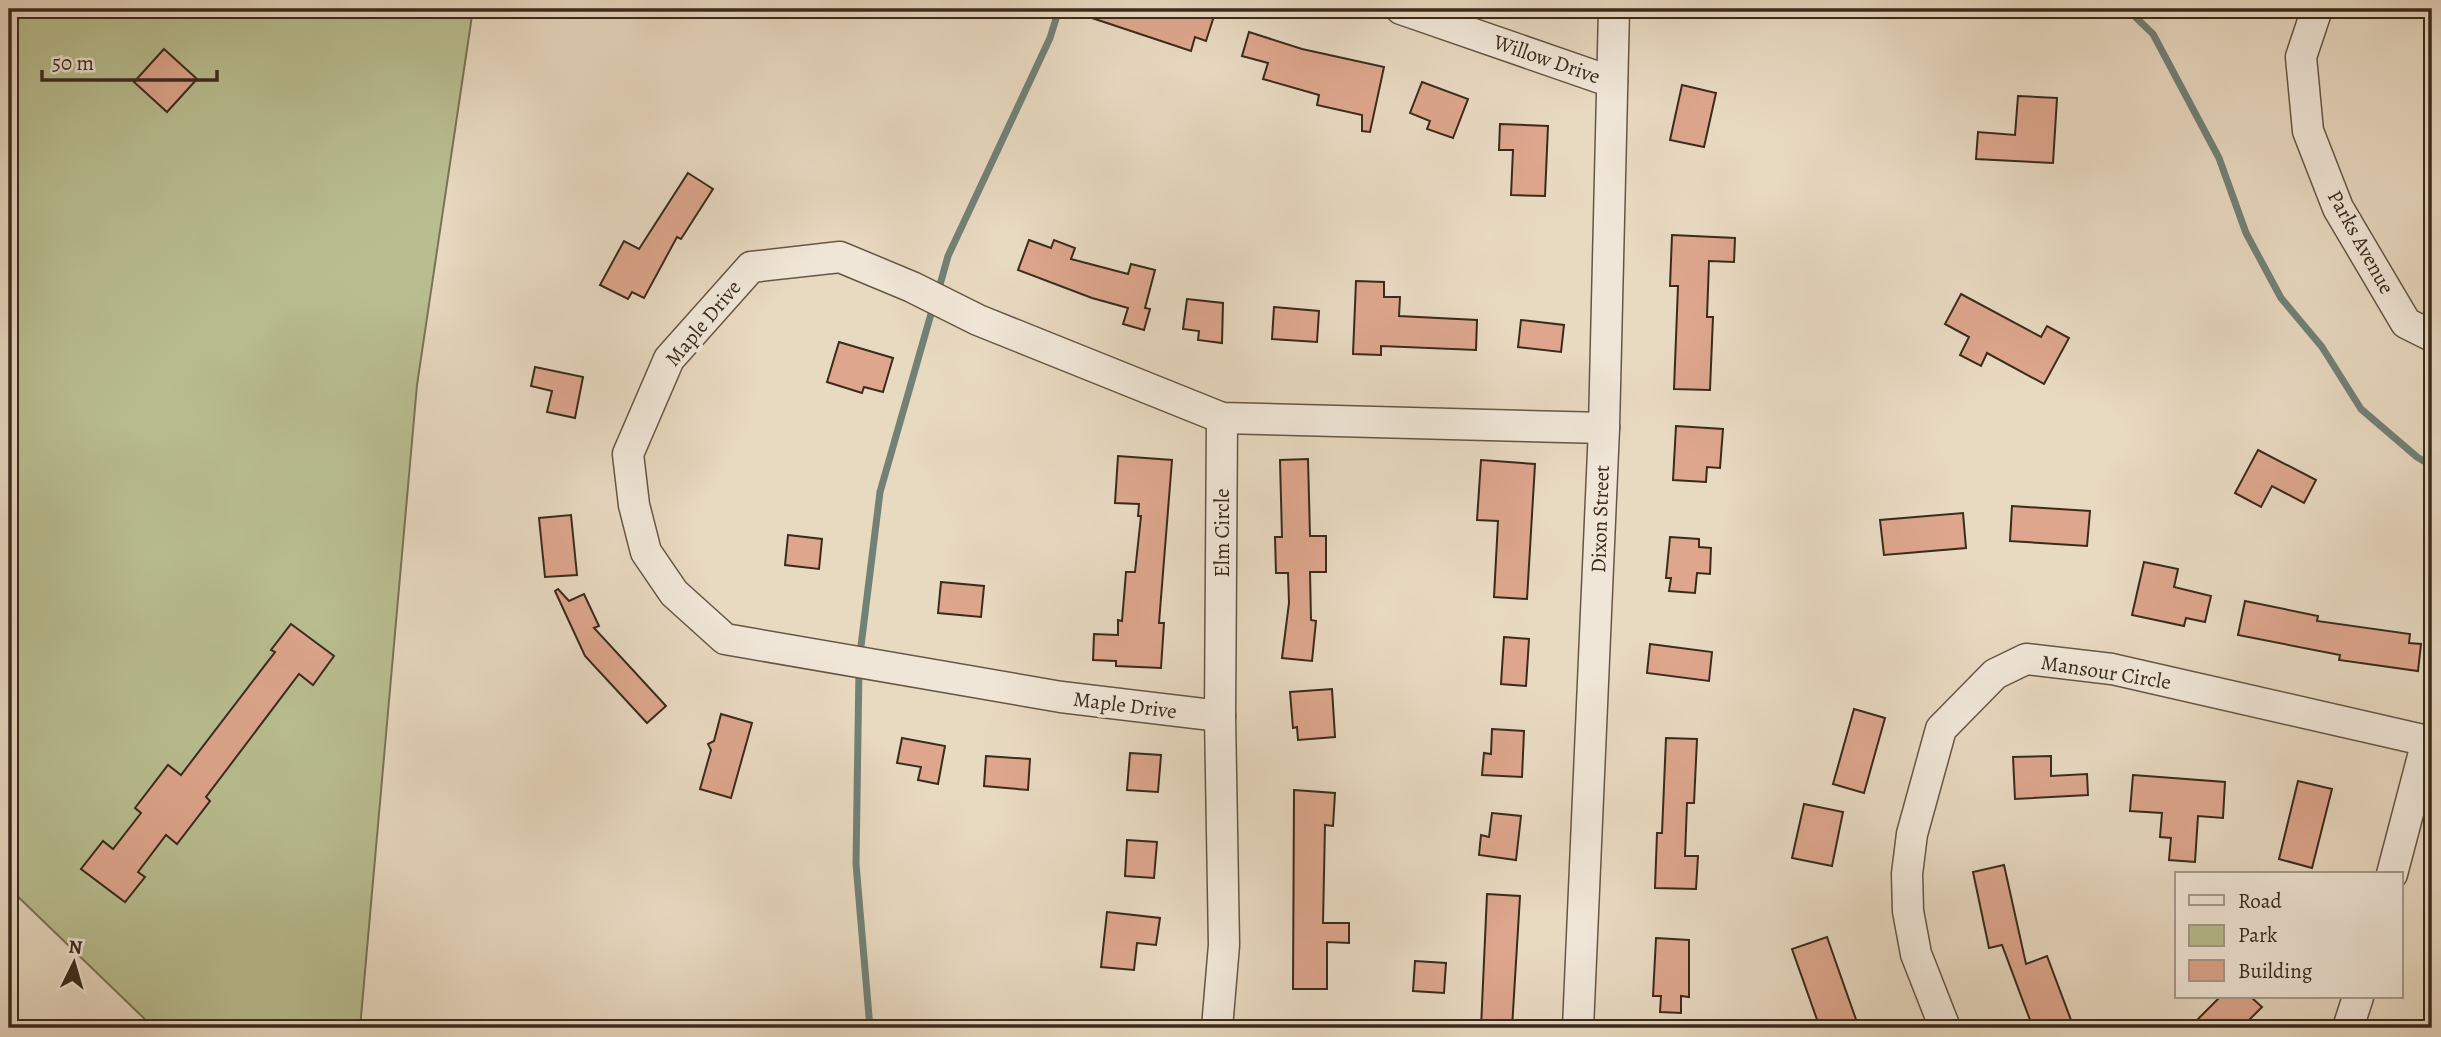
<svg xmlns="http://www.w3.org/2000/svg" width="2441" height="1037" viewBox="0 0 2441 1037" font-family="Alegreya,serif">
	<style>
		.green { fill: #b9be91; stroke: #7a7456; stroke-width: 2 }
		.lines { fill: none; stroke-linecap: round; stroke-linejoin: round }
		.stream { stroke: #728176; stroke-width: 7 }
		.building { fill: #dda68d; stroke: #3a2b1b; stroke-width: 2 }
		.minor-casing { stroke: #665644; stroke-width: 33 }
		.minor { stroke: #f0e6d7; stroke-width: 30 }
		.labels { text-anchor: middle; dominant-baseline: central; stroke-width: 7; stroke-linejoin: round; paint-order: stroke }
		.street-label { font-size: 21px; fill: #3a2b1b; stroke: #f0e6d7 }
	</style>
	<rect width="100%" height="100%" fill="#e8d9c1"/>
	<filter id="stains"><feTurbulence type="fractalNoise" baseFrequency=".00286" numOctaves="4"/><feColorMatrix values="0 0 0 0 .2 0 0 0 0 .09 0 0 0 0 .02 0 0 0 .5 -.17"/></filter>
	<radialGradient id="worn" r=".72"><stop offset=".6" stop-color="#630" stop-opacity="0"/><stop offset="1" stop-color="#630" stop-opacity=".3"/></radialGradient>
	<!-- green -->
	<path class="green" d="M 9,9 L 473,9 L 417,385 L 360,1028 L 154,1028 L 9,888 Z"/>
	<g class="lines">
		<!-- stream -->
		<g class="stream">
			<path d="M 2127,9 L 2153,34 L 2219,158 L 2246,233 L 2281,298 L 2322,347 L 2361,409 L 2417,457 L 2432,466"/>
			<path d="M 938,292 L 948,256 L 1050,38 L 1059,9"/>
			<path d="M 860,654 L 880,492 L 933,307"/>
			<path d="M 859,669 L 856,864 L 870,1028"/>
		</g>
	</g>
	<!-- building -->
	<g class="building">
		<path d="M 1078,9 L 1202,9 L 1215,13 L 1206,41 L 1195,37 L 1191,51 L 1077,13 Z"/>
		<path d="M 1249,32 L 1302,49 L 1384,67 L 1370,132 L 1362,131 L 1362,115 L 1317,105 L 1319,95 L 1263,79 L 1268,63 L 1242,56 Z"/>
		<path d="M 164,49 L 197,79 L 167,112 L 134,82 Z"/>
		<path d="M 1422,82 L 1468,99 L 1453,138 L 1427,129 L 1430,121 L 1410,113 Z"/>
		<path d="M 1682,85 L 1716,93 L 1704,147 L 1670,140 Z"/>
		<path d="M 2018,96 L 2057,98 L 2053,163 L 1976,159 L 1978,132 L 2015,135 Z"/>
		<path d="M 1500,124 L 1548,126 L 1545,196 L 1511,195 L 1513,150 L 1499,150 Z"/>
		<path d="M 688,173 L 713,189 L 681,239 L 677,237 L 644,298 L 632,292 L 628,299 L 600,285 L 624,241 L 639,249 Z"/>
		<path d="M 1672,235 L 1735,238 L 1734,262 L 1709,261 L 1707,317 L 1713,317 L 1710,390 L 1674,389 L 1678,286 L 1670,286 Z"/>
		<path d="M 1029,240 L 1051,248 L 1054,240 L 1075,248 L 1071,259 L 1128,274 L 1131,264 L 1155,270 L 1145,308 L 1150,309 L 1144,330 L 1123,324 L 1128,308 L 1092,298 L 1018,270 Z"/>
		<path d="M 1356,281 L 1384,282 L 1384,297 L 1400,297 L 1399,316 L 1477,320 L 1476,350 L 1381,346 L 1381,355 L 1353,354 Z"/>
		<path d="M 1961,294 L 2041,337 L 2047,326 L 2069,338 L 2044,384 L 1987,353 L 1981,366 L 1960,355 L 1969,337 L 1945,324 Z"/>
		<path d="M 1187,299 L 1223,303 L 1222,343 L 1198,340 L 1199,331 L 1183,329 Z"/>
		<path d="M 1274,307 L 1319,311 L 1317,342 L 1272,339 Z"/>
		<path d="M 1521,320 L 1564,325 L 1561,352 L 1518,347 Z"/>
		<path d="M 839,342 L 893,358 L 883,392 L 864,387 L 862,393 L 827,382 Z"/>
		<path d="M 535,367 L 583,377 L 575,418 L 547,412 L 552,391 L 531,386 Z"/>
		<path d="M 1676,426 L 1723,429 L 1720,468 L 1707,467 L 1706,482 L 1673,480 Z"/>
		<path d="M 2258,450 L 2316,480 L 2304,503 L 2272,486 L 2261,507 L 2235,493 Z"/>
		<path d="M 1118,456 L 1172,460 L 1159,623 L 1164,623 L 1161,668 L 1116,666 L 1116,661 L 1093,660 L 1094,634 L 1118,635 L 1118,620 L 1122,621 L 1126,572 L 1135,572 L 1141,516 L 1138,516 L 1139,504 L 1115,503 Z"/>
		<path d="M 1308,459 L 1310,536 L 1326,536 L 1326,572 L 1310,572 L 1311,620 L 1316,621 L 1312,661 L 1282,658 L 1289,603 L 1288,573 L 1276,573 L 1275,537 L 1282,537 L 1280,460 Z"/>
		<path d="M 1481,460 L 1535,464 L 1527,599 L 1494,597 L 1498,521 L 1477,520 Z"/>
		<path d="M 2012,506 L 2090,511 L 2087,546 L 2010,541 Z"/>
		<path d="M 1963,513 L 1966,548 L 1884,555 L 1880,520 Z"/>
		<path d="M 571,515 L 577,575 L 545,577 L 539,518 Z"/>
		<path d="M 788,535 L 822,539 L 819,569 L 785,565 Z"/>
		<path d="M 1670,537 L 1699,539 L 1699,547 L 1711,548 L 1710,574 L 1697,573 L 1695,593 L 1669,591 L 1671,578 L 1666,578 Z"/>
		<path d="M 2144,562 L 2178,569 L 2174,587 L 2211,596 L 2205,622 L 2186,618 L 2184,626 L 2132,615 Z"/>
		<path d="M 941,582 L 984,586 L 981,617 L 938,613 Z"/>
		<path d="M 558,589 L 569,601 L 584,594 L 599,626 L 594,628 L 666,706 L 647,723 L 585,656 L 555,591 Z"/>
		<path d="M 2245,601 L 2318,616 L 2317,621 L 2410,634 L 2409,643 L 2421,644 L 2418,671 L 2339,660 L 2340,655 L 2238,635 Z"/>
		<path d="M 291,624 L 334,656 L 313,685 L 299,674 L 206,797 L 210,801 L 177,844 L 166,835 L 138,872 L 145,877 L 125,902 L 81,869 L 103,841 L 113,849 L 141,813 L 135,808 L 168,765 L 181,775 L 275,652 L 271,650 Z"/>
		<path d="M 1504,637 L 1529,639 L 1526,686 L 1501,684 Z"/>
		<path d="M 1650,644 L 1712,652 L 1709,681 L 1647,673 Z"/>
		<path d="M 1332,689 L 1335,737 L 1298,740 L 1297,727 L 1293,728 L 1290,692 Z"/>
		<path d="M 1854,709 L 1885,718 L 1864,793 L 1833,784 Z"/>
		<path d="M 721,714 L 752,723 L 731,798 L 700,789 L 711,750 L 708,744 L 714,741 Z"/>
		<path d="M 1492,729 L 1524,731 L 1522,777 L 1482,775 L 1484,753 L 1491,754 Z"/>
		<path d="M 902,738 L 945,746 L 938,784 L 918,780 L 921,767 L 897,763 Z"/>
		<path d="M 1666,738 L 1697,739 L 1694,803 L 1687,803 L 1685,856 L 1698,856 L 1696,889 L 1655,888 L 1657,833 L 1662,833 Z"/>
		<path d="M 1130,753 L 1161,755 L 1158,792 L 1127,790 Z"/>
		<path d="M 986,756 L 1030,759 L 1028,790 L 984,786 Z"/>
		<path d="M 2051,756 L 2051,776 L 2087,774 L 2088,795 L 2015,799 L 2013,757 Z"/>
		<path d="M 2133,775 L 2225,782 L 2223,818 L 2198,816 L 2195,862 L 2169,860 L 2171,838 L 2160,837 L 2162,813 L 2130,811 Z"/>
		<path d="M 2298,781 L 2332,789 L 2312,868 L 2279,859 Z"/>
		<path d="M 1294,790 L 1335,793 L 1333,826 L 1325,825 L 1323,923 L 1349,923 L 1349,943 L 1327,942 L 1327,989 L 1293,989 Z"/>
		<path d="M 1804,804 L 1843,812 L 1832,866 L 1792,858 Z"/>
		<path d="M 1492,813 L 1521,816 L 1516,860 L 1479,855 L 1481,835 L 1489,837 Z"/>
		<path d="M 1127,840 L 1157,842 L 1154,878 L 1125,876 Z"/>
		<path d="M 2004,865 L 2026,964 L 2047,956 L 2074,1028 L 2033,1028 L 2002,945 L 1989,948 L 1973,872 Z"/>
		<path d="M 1487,894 L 1520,896 L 1512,1028 L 1481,1028 Z"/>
		<path d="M 1107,912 L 1160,918 L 1156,945 L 1137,943 L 1134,970 L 1101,967 Z"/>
		<path d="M 1827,937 L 1859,1028 L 1820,1028 L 1792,949 Z"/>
		<path d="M 1656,938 L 1689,940 L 1689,997 L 1681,996 L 1681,1013 L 1660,1012 L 1661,996 L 1653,996 Z"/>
		<path d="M 1415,961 L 1446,963 L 1444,993 L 1413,991 Z"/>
		<path d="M 2220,997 L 2251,997 L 2262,1007 L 2241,1028 L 2189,1028 Z"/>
	</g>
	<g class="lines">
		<defs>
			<g id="minor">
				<path d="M 1401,9 L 1612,82"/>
				<path d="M 2317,9 L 2301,57 L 2308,131 L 2338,208 L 2406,323 L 2432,336"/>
				<path d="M 1220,716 L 1061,697 L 725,639 L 674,593 L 646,552 L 634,505 L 628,454 L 669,359 L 751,267 L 840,257 L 912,287 L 978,320 L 1222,418 L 1604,428"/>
				<path d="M 2392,874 L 2427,741"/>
				<path d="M 1217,1028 L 1224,945 L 1220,716 L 1222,418"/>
				<path d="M 1578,1028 L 1604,428 L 1614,9"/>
				<path d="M 1945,1028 L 1916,954 L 1908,911 L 1907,874 L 1912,834 L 1941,729 L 1995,674 L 2026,659 L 2112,669 L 2432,742"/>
				<path d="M 2348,1028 L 2358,997"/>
			</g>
		</defs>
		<!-- minor casing -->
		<use href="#minor" class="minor-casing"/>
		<!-- minor -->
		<use href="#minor" class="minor"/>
	</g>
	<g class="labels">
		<!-- street labels -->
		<g class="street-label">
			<text transform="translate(1547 59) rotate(19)">Willow Drive</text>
			<text transform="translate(2361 242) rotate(61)">Parks Avenue</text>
			<text transform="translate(703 323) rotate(-50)">Maple Drive</text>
			<text transform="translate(1600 519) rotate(-88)">Dixon Street</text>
			<text transform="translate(1222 533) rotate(-90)">Elm Circle</text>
			<text transform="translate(2106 672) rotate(9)">Mansour Circle</text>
			<text transform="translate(1125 705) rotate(7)">Maple Drive</text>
		</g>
	</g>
	<!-- margin -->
	<rect width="2441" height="1037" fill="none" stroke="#e8d9c1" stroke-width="35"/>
	<rect x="10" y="10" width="2420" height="1016" fill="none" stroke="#3a2b1b" stroke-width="3.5"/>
	<rect x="18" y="18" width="2406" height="1002" fill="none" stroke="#3a2b1b" stroke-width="2"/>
	<!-- legend -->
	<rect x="2175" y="872" width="228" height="126" fill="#f0e6d7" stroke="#a79b8c" stroke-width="2"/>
	<rect x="2189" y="895" width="35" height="10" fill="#f0e6d7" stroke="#a79b8c" stroke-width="2"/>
	<text x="2238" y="908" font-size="21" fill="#3a2b1b">Road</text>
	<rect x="2189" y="925" width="35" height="21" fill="#b9be91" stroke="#a79b8c" stroke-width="2"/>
	<text x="2238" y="942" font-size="21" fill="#3a2b1b">Park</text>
	<rect x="2189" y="960" width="35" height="21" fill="#dda68d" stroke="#a79b8c" stroke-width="2"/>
	<text x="2238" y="978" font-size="21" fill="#3a2b1b">Building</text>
	<!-- north arrow -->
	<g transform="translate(74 963) rotate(5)" stroke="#f0e6d7" stroke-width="5" paint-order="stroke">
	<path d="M0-5L12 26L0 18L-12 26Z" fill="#3a2b1b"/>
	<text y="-10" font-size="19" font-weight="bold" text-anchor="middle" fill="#3a2b1b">N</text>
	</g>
	<!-- scale -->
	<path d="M42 70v10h175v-10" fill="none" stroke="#3a2b1b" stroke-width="3.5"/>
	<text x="52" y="70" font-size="21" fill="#3a2b1b" stroke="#f0e6d7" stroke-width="5" paint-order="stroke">50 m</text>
	<rect width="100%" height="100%" filter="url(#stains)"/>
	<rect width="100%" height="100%" fill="url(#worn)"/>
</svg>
